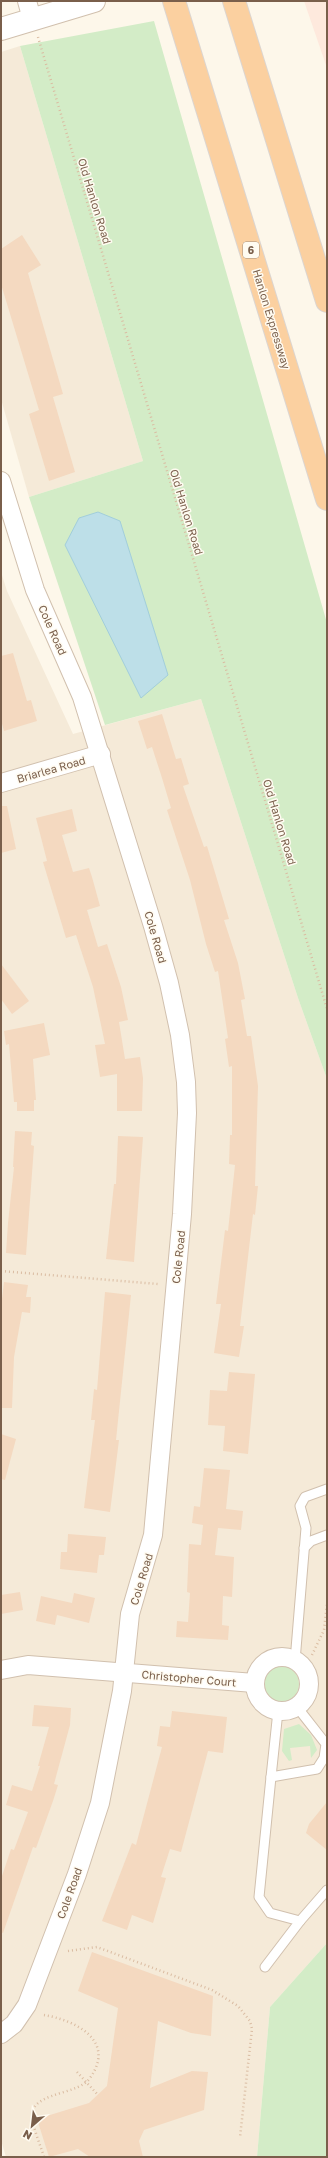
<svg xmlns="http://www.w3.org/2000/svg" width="328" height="2158" viewBox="0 0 328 2158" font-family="'Golos Text',sans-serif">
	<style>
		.residential { fill: #f5ead8 }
		.commercial { fill: #fee9dd }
		.green { fill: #d3ecc7 }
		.water { fill: #bddfe8; stroke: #a2cedb }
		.building { fill: #f4d9c0 }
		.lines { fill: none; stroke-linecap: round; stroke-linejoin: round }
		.service-casing { stroke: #d1c0ae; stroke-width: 11 }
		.minor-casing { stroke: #d1c0ae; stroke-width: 20 }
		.tertiary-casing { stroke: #d1c0ae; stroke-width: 24 }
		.trunk-casing { stroke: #dcd5d0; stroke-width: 24 }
		.path { stroke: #dabca2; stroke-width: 2.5; stroke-dasharray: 1 3; stroke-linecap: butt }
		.service { stroke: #fff; stroke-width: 9 }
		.minor { stroke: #fff; stroke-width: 18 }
		.tertiary { stroke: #fff; stroke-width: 22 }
		.trunk { stroke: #fbd0a0; stroke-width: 22 }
		.labels { text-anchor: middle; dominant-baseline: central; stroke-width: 3; stroke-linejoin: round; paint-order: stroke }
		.shield { fill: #fffbf1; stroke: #a28e7d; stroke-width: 1 }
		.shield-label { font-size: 10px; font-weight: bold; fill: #7a5f4b }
		.street-label { font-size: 11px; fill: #7a5f4b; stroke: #fffbf1 }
	</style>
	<rect width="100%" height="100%" fill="#fdf7ea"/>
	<!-- residential -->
	<g class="residential">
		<path d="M 20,46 L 143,461 L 29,497 L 1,399 L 1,52 Z"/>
		<path d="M 1,572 L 7,591 L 73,734 L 201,699 L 298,998 L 327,1079 L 327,1943 L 270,2007 L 257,2157 L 6,2157 L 1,2140 Z"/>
	</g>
	<!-- commercial -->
	<path class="commercial" d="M 304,1 L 327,1 L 327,68 Z"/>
	<!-- green -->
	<g class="green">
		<path d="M 154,21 L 327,623 L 327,1079 L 298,998 L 201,699 L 105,725 L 29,497 L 143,461 L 20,46 Z"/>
		<circle cx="281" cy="1684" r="18"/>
		<path d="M 299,1724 L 311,1735 L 317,1750 L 311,1758 L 310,1746 L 290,1748 L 292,1760 L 289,1761 L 282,1751 L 284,1729 Z"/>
		<path d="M 327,1943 L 327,2157 L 257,2157 L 270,2007 Z"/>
	</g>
	<!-- water -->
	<path class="water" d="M 98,512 L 120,521 L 168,675 L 141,698 L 65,545 L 79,518 Z"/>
	<!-- building -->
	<g class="building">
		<path d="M 22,235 L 41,265 L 28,273 L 63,394 L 53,397 L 75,472 L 49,481 L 29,414 L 39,410 L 1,284 L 1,249 Z"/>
		<path d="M 13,653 L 27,701 L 31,700 L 37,721 L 4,731 L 1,720 L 1,656 Z"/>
		<path d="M 162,714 L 176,759 L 181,758 L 189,784 L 183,786 L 204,847 L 207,846 L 229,919 L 224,920 L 238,963 L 245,999 L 241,1000 L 247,1036 L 251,1036 L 258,1086 L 255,1186 L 258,1186 L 255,1215 L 253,1214 L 240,1326 L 244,1326 L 239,1357 L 214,1353 L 221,1304 L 216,1304 L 225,1230 L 228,1231 L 235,1165 L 229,1164 L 230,1135 L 232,1135 L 232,1066 L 229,1067 L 225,1039 L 228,1038 L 218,971 L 215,972 L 206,944 L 190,880 L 167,810 L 171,808 L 162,778 L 152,747 L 147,749 L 138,721 Z"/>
		<path d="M 1,806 L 7,806 L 16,849 L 1,853 Z"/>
		<path d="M 72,809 L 77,831 L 62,835 L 73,872 L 89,868 L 92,877 L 100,906 L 87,910 L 98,947 L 107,944 L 121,987 L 128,1020 L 119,1022 L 125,1059 L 140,1057 L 143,1078 L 142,1111 L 117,1111 L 117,1074 L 100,1077 L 95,1045 L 105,1044 L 93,987 L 76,935 L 66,938 L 43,862 L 47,861 L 36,818 Z"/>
		<path d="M 1,964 L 29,1001 L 12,1014 L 1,999 Z"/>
		<path d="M 44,1023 L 50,1055 L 33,1059 L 36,1100 L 34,1100 L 34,1111 L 17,1111 L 17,1102 L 14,1102 L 9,1044 L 6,1045 L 4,1031 Z"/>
		<path d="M 15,1131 L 32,1132 L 31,1145 L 34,1146 L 26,1255 L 6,1253 L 8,1223 L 14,1167 L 13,1167 Z"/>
		<path d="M 118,1136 L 143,1137 L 134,1262 L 106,1259 L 114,1184 L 116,1184 Z"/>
		<path d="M 4,1282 L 28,1285 L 26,1297 L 31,1297 L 30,1313 L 22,1312 L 14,1357 L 12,1408 L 1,1408 L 1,1307 Z"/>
		<path d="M 105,1292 L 131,1295 L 116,1440 L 119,1440 L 110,1512 L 84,1508 L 95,1420 L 91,1420 L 94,1389 L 97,1390 Z"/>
		<path d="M 229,1372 L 255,1374 L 248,1454 L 223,1451 L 225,1426 L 208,1425 L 210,1390 L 227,1391 Z"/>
		<path d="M 1,1434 L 16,1439 L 5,1480 L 1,1479 Z"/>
		<path d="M 204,1468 L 230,1470 L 226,1509 L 243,1511 L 241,1530 L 218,1528 L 215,1555 L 234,1557 L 232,1597 L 223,1596 L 222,1625 L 229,1626 L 228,1640 L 176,1637 L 177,1621 L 188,1622 L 190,1593 L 187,1592 L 189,1544 L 201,1545 L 203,1525 L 192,1523 L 194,1506 L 200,1507 Z"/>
		<path d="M 68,1534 L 106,1537 L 104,1555 L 99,1555 L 97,1573 L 60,1569 L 61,1552 L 67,1552 Z"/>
		<path d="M 20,1592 L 23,1610 L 1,1614 L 1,1595 Z"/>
		<path d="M 74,1593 L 95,1598 L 89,1623 L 57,1615 L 55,1625 L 36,1621 L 41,1596 L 72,1603 Z"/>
		<path d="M 34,1705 L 71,1708 L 70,1725 L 54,1784 L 58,1785 L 53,1801 L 36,1848 L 33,1847 L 3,1933 L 1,1932 L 1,1879 L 11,1849 L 14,1850 L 28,1812 L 6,1805 L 12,1785 L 32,1791 L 40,1766 L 38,1766 L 49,1727 L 32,1726 Z"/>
		<path d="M 172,1711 L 227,1717 L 223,1753 L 208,1751 L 181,1852 L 170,1849 L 161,1877 L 166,1878 L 153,1923 L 132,1915 L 127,1930 L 102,1921 L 132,1843 L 136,1845 L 162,1747 L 157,1746 L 160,1726 L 170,1727 Z"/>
		<path d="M 327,1802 L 327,1850 L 306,1833 L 309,1824 Z"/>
		<path d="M 92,1952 L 213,1996 L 211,2036 L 191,2033 L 158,2021 L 150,2088 L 192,2071 L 208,2072 L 204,2110 L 144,2130 L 139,2141 L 143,2157 L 90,2157 L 78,2149 L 49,2157 L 37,2119 L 89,2103 L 107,2086 L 118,2008 L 78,1991 Z"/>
	</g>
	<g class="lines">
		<defs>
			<g id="service">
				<path d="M 304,1548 L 311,1541 L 327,1535"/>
				<path d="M 295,1661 L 306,1528 L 300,1506 L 305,1497 L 327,1489"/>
				<path d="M 278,1711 L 271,1777 L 317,1769 L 324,1758 L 326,1744 L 297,1707"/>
				<path d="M 300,1921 L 327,1890"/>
				<path d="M 265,1967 L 300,1921 L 270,1913 L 259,1897 L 271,1777"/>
			</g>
			<g id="minor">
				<path d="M 27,1 L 32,19"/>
				<path d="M 1,481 L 35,590 L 82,697 L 153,926 L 169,983 L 180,1035 L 186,1082 L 187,1113 L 182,1214 L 153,1535 L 130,1614 L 122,1691 L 100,1803 L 77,1874 L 27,2005 L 14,2024 L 1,2034"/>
				<path d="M 1,783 L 101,754"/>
				<circle cx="282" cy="1684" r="27"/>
				<path d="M 1,1670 L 28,1665 L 254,1683"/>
			</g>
			<path id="tertiary" d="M 1,29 L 94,1"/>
			<g id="trunk">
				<path d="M 174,1 L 327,499"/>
				<path d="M 234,1 L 327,301"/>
			</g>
		</defs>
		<!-- service casing -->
		<use href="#service" class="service-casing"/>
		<!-- minor casing -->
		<use href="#minor" class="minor-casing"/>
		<!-- tertiary casing -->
		<use href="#tertiary" class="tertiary-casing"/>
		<!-- trunk casing -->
		<use href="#trunk" class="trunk-casing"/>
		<!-- path -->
		<g class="path">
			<path d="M 38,37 L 327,1009"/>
			<path d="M 1,1271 L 158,1284"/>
			<path d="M 312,1655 L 324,1630 L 327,1604"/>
			<path d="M 68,1951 L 97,1947 L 212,1990 L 238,2006 L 250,2021 L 252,2029 L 240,2137"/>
			<path d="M 44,2015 C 74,2020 117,2040 90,2078 C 79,2094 40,2092 33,2110 C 29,2120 41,2146 44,2157"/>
			<path d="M 77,2072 L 98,2095"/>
		</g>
		<!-- service -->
		<use href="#service" class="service"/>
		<!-- minor -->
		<use href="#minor" class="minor"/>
		<!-- tertiary -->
		<use href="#tertiary" class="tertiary"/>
		<!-- trunk -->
		<use href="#trunk" class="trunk"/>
	</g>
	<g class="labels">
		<!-- shield labels -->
		<rect class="shield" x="243" y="242" width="16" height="16" rx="3"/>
		<g class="shield-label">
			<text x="251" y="250">6</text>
		</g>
		<!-- street labels -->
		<g class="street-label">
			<text transform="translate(95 201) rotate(73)">Old Hanlon Road</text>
			<text transform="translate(272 319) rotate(73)">Hanlon Expressway</text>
			<text transform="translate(187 512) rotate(73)">Old Hanlon Road</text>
			<text transform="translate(53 630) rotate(66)">Cole Road</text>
			<text transform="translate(51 769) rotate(-16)">Briarlea Road</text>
			<text transform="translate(280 822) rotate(73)">Old Hanlon Road</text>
			<text transform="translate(156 937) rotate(74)">Cole Road</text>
			<text transform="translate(178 1257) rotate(-84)">Cole Road</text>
			<text transform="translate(141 1579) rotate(-73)">Cole Road</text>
			<text transform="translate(189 1678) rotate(5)">Christopher Court</text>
			<text transform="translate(69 1893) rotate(-70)">Cole Road</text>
		</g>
	</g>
	<!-- border -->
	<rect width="328" height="2158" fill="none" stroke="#7a5f4b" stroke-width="4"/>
	<!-- north arrow -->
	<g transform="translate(32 2126) rotate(208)" stroke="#fffbf1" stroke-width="3" paint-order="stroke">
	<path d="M0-3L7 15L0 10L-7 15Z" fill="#7a5f4b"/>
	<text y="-6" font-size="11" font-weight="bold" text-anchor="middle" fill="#7a5f4b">N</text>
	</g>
</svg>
